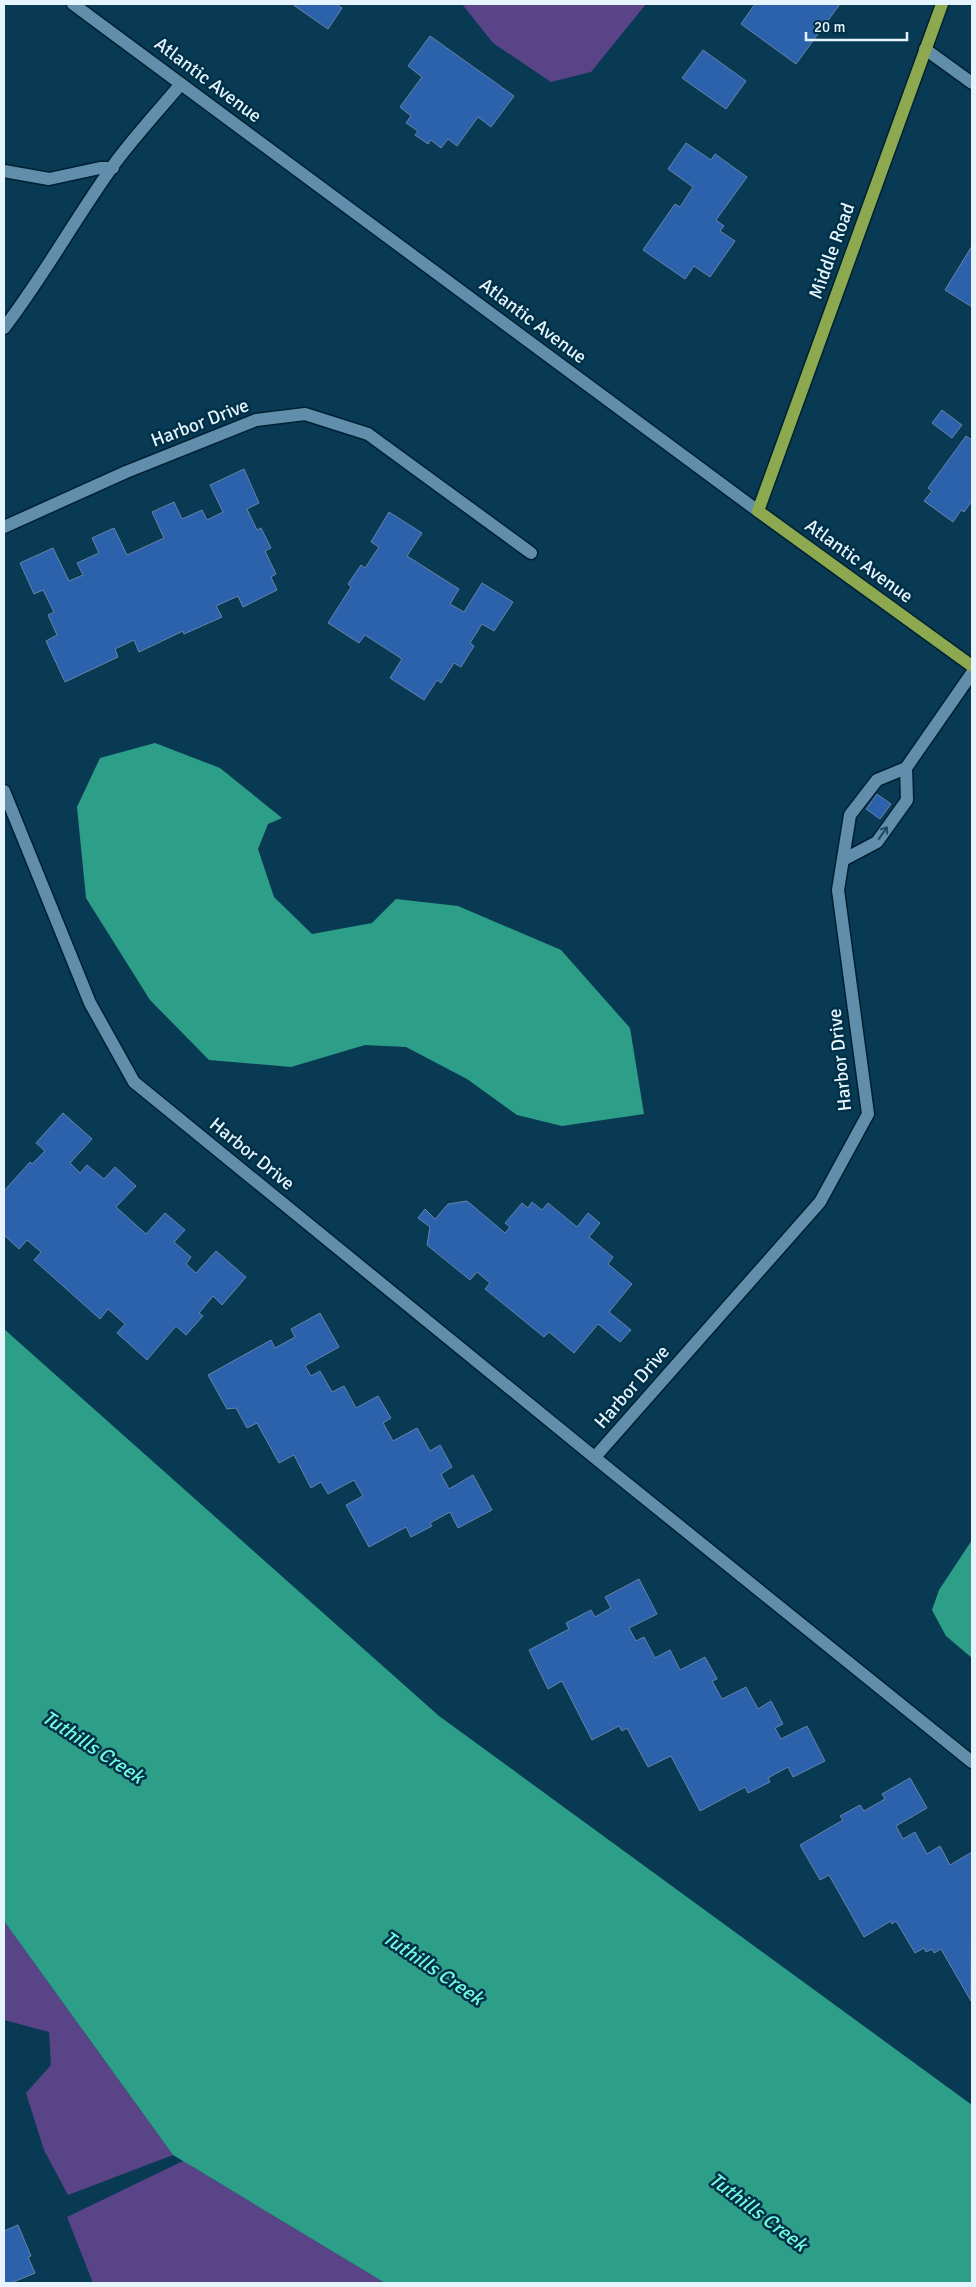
<svg xmlns="http://www.w3.org/2000/svg" width="976" height="2287" viewBox="0 0 976 2287" font-family="Signika,sans-serif">
	<style>
		.green { fill: #5a4488 }
		.water { fill: #2d9e88 }
		.building { fill: #2c62ac; stroke: #6883a9 }
		.lines { fill: none; stroke-linecap: round; stroke-linejoin: round }
		.minor-casing { stroke: #002032; stroke-width: 15 }
		.major-casing { stroke: #002032; stroke-width: 15 }
		.minor { stroke: #608eab; stroke-width: 12 }
		.major { stroke: #8ca950; stroke-width: 12 }
		.oneway { stroke: #1d4c66 }
		.labels { text-anchor: middle; dominant-baseline: central; stroke-width: 5; stroke-linejoin: round; paint-order: stroke }
		.street-label { font-size: 19px; fill: #e5f4fd; stroke: #003048 }
		.water-label { font-size: 20px; font-style: italic; fill: #71fadc; stroke: #003048 }
	</style>
	<rect width="100%" height="100%" fill="#093a53"/>
	<!-- green -->
	<g class="green">
		<path d="M 462,4 L 646,4 L 591,72 L 551,82 L 493,43 Z"/>
		<path d="M 4,1921 L 173,2155 L 68,2195 L 44,2150 L 26,2093 L 51,2065 L 49,2032 L 4,2020 Z"/>
		<path d="M 183,2161 L 385,2283 L 93,2283 L 67,2217 Z"/>
	</g>
	<!-- water -->
	<g class="water">
		<path d="M 155,743 L 220,768 L 282,818 L 268,824 L 258,849 L 274,897 L 312,934 L 372,923 L 396,899 L 458,906 L 561,950 L 630,1028 L 644,1114 L 562,1126 L 517,1115 L 467,1079 L 406,1047 L 365,1045 L 291,1067 L 209,1060 L 150,1000 L 86,898 L 77,807 L 100,758 Z"/>
		<path d="M 4,1329 L 439,1716 L 972,2105 L 972,2283 L 385,2283 L 173,2155 L 4,1921 Z"/>
		<path d="M 972,1540 L 972,1658 L 946,1636 L 932,1610 L 939,1590 Z"/>
	</g>
	<!-- building -->
	<g class="building">
		<path d="M 292,4 L 336,4 L 342,8 L 328,29 Z"/>
		<path d="M 755,4 L 840,4 L 796,64 L 741,24 Z"/>
		<path d="M 430,36 L 514,96 L 491,127 L 478,117 L 457,146 L 448,139 L 441,148 L 431,140 L 428,144 L 415,135 L 418,131 L 406,123 L 411,116 L 400,107 L 422,77 L 408,66 Z"/>
		<path d="M 703,50 L 746,81 L 726,109 L 682,78 Z"/>
		<path d="M 686,143 L 711,160 L 715,154 L 747,177 L 716,220 L 724,226 L 720,231 L 735,241 L 710,277 L 694,266 L 685,279 L 643,250 L 675,204 L 680,207 L 693,187 L 668,169 Z"/>
		<path d="M 972,246 L 972,307 L 945,290 Z"/>
		<path d="M 942,410 L 962,425 L 952,438 L 932,423 Z"/>
		<path d="M 966,436 L 972,440 L 972,501 L 964,512 L 961,510 L 953,522 L 924,501 L 932,491 L 928,488 Z"/>
		<path d="M 244,469 L 259,503 L 247,509 L 257,530 L 261,528 L 271,548 L 265,551 L 276,574 L 271,577 L 277,590 L 243,607 L 238,596 L 216,606 L 222,617 L 184,634 L 183,631 L 139,652 L 134,640 L 115,649 L 118,657 L 65,682 L 46,641 L 57,635 L 48,615 L 54,612 L 43,590 L 34,594 L 20,563 L 53,548 L 69,581 L 83,575 L 77,563 L 99,553 L 92,538 L 114,528 L 127,555 L 164,538 L 152,512 L 174,502 L 182,519 L 202,510 L 207,520 L 223,512 L 210,485 Z"/>
		<path d="M 389,512 L 422,533 L 407,556 L 459,589 L 450,604 L 464,612 L 482,583 L 513,602 L 494,631 L 482,624 L 470,643 L 474,646 L 461,667 L 454,663 L 441,683 L 437,680 L 424,700 L 390,678 L 402,659 L 365,635 L 359,643 L 328,623 L 351,587 L 348,584 L 361,565 L 365,568 L 379,547 L 371,542 Z"/>
		<path d="M 877,794 L 891,804 L 880,819 L 866,809 Z"/>
		<path d="M 63,1113 L 92,1139 L 70,1163 L 80,1173 L 87,1165 L 104,1179 L 115,1167 L 136,1186 L 116,1207 L 146,1234 L 165,1213 L 185,1230 L 174,1242 L 191,1257 L 186,1264 L 196,1273 L 216,1251 L 246,1277 L 222,1305 L 213,1296 L 199,1313 L 203,1316 L 186,1335 L 176,1326 L 147,1360 L 117,1333 L 125,1324 L 108,1309 L 100,1319 L 34,1260 L 41,1252 L 27,1240 L 19,1249 L 4,1235 L 4,1191 L 30,1162 L 32,1164 L 45,1151 L 36,1143 Z"/>
		<path d="M 467,1201 L 505,1233 L 510,1227 L 505,1223 L 522,1203 L 528,1208 L 532,1202 L 542,1210 L 548,1203 L 577,1227 L 588,1213 L 600,1223 L 589,1237 L 613,1257 L 608,1264 L 632,1284 L 609,1312 L 631,1330 L 620,1342 L 598,1324 L 574,1353 L 549,1332 L 544,1337 L 485,1289 L 490,1283 L 477,1272 L 470,1280 L 427,1245 L 430,1227 L 418,1218 L 425,1209 L 435,1219 L 448,1204 Z"/>
		<path d="M 320,1313 L 339,1347 L 305,1366 L 311,1376 L 320,1371 L 332,1392 L 344,1386 L 356,1408 L 378,1396 L 391,1418 L 383,1423 L 393,1441 L 417,1428 L 430,1451 L 440,1445 L 452,1467 L 441,1474 L 449,1489 L 473,1475 L 492,1510 L 458,1528 L 450,1512 L 430,1523 L 432,1526 L 411,1537 L 406,1527 L 369,1547 L 346,1505 L 363,1496 L 354,1480 L 328,1494 L 321,1482 L 311,1488 L 294,1455 L 279,1463 L 257,1423 L 247,1428 L 236,1408 L 227,1409 L 208,1375 L 271,1340 L 275,1348 L 295,1337 L 291,1329 Z"/>
		<path d="M 639,1579 L 657,1614 L 629,1628 L 636,1641 L 644,1637 L 655,1658 L 670,1650 L 680,1670 L 705,1657 L 717,1679 L 712,1681 L 722,1699 L 746,1687 L 758,1709 L 771,1701 L 783,1724 L 775,1728 L 781,1739 L 807,1726 L 825,1761 L 793,1777 L 788,1767 L 768,1778 L 770,1782 L 748,1793 L 745,1787 L 700,1811 L 671,1756 L 648,1767 L 627,1728 L 622,1731 L 619,1726 L 592,1740 L 562,1681 L 548,1689 L 529,1650 L 569,1629 L 566,1623 L 591,1610 L 595,1617 L 611,1608 L 605,1597 Z"/>
		<path d="M 910,1778 L 927,1808 L 896,1826 L 903,1839 L 915,1832 L 927,1854 L 940,1846 L 950,1865 L 972,1852 L 971,2001 L 941,1949 L 934,1953 L 932,1949 L 926,1952 L 924,1948 L 915,1953 L 896,1921 L 892,1924 L 891,1921 L 864,1937 L 829,1875 L 820,1880 L 800,1845 L 843,1820 L 840,1816 L 860,1805 L 864,1811 L 885,1799 L 882,1794 Z"/>
		<path d="M 18,2225 L 31,2256 L 28,2257 L 35,2273 L 11,2283 L 4,2283 L 4,2231 Z"/>
	</g>
	<g class="lines">
		<defs>
			<g id="minor">
				<path d="M 73,4 L 758,511"/>
				<path d="M 925,49 L 972,83"/>
				<path d="M 4,171 L 49,179 L 100,168 L 113,168"/>
				<path d="M 4,328 C 44,276 76,217 115,163 C 135,136 159,110 181,84"/>
				<path d="M 4,527 L 126,472 L 256,420 L 305,414 L 368,434 L 531,553"/>
				<path d="M 4,791 L 90,1003 L 134,1082 L 610,1470 L 972,1762"/>
				<path d="M 843,860 L 877,842 L 907,800 L 906,768 L 972,673"/>
				<path d="M 595,1457 L 820,1202 L 868,1114 L 838,890 L 850,815 L 877,780 L 906,768"/>
			</g>
			<path id="major" d="M 942,4 L 758,511 L 972,666"/>
		</defs>
		<!-- minor casing -->
		<use href="#minor" class="minor-casing"/>
		<!-- major casing -->
		<use href="#major" class="major-casing"/>
		<!-- minor -->
		<use href="#minor" class="minor"/>
		<!-- major -->
		<use href="#major" class="major"/>
	</g>
	<!-- one-way arrows -->
	<defs><path id="oneway-shaft" d="M-6 0H5M1.5-3L5.5 0L1.5 3" fill="none" stroke-width="1.6" stroke-linecap="round" stroke-linejoin="round" transform="scale(1.25)"/></defs>
	<use class="oneway" href="#oneway-shaft" transform="translate(883 833) rotate(-55)"/>
	<g class="labels">
		<!-- street labels -->
		<g class="street-label">
			<text transform="translate(208 80) rotate(37)">Atlantic Avenue</text>
			<text transform="translate(832 251) rotate(-70)">Middle Road</text>
			<text transform="translate(533 321) rotate(37)">Atlantic Avenue</text>
			<text transform="translate(200 423) rotate(-21)">Harbor Drive</text>
			<text transform="translate(859 561) rotate(36)">Atlantic Avenue</text>
			<text transform="translate(840 1060) rotate(-96)">Harbor Drive</text>
			<text transform="translate(252 1154) rotate(39)">Harbor Drive</text>
			<text transform="translate(632 1387) rotate(-49)">Harbor Drive</text>
		</g>
		<!-- water labels -->
		<g class="water-label">
			<text transform="translate(93 1747) rotate(33)">Tuthills Creek</text>
			<text transform="translate(433 1968) rotate(34)">Tuthills Creek</text>
			<text transform="translate(758 2212) rotate(37)">Tuthills Creek</text>
		</g>
	</g>
	<!-- border -->
	<rect width="976" height="2287" fill="none" stroke="#e5f4fd" stroke-width="10"/>
	<!-- scale -->
	<path d="M806 32v8h101v-8" fill="none" stroke="#e5f4fd" stroke-width="2.5"/>
	<text x="814" y="32" font-size="15" fill="#e5f4fd" stroke="#003048" stroke-width="4" paint-order="stroke">20 m</text>
</svg>
